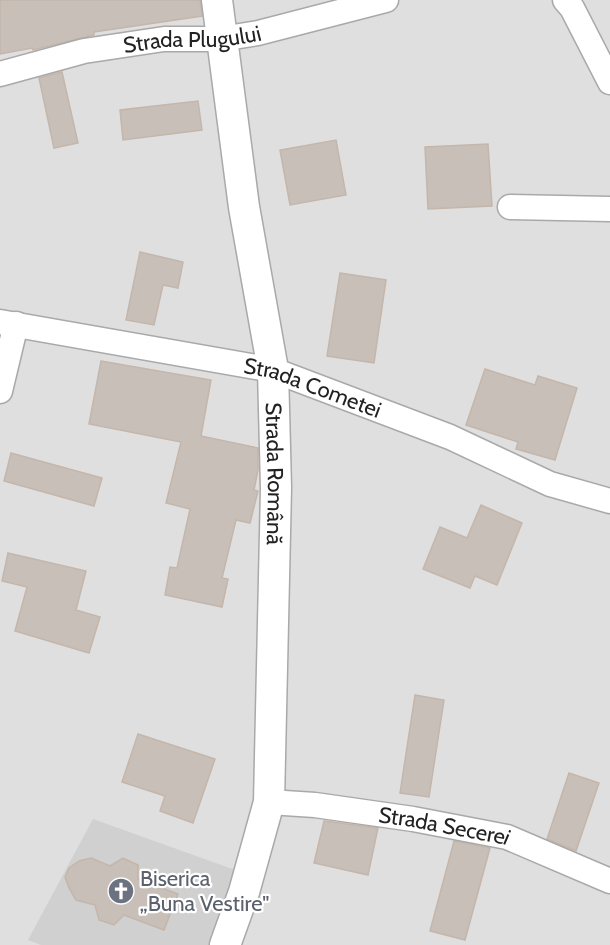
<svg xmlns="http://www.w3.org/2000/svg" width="610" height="945" viewBox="0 0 610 945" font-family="Cabin,sans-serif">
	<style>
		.residential { fill: #e0dfdf }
		.religious { fill: #d0d0d0 }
		.building { fill: #c7bfb8; stroke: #c4b6ab; stroke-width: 1.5 }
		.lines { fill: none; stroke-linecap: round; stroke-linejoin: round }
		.minor-casing { stroke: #a9a9a9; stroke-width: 27 }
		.tertiary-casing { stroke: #a9a9a9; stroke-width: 33 }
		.minor { stroke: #fff; stroke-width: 24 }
		.tertiary { stroke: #fff; stroke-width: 30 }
		.labels { text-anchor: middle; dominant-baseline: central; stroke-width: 4.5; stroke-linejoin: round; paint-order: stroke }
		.street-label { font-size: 22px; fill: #222; stroke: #fff }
		.worship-label { font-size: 22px; fill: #5b616d; stroke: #fff; text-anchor: start }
	</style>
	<rect width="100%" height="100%" fill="#f2efe9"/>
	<!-- residential -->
	<rect class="residential" x="0" y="0" width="610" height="945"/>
	<!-- religious -->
	<path class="religious" d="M 93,819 L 238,871 L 212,945 L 41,945 L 28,940 Z"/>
	<!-- building -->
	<g class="building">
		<path d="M 0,0 L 200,0 L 202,16 L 94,32 L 94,35 L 33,50 L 32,48 L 0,54 Z"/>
		<path d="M 62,72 L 78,143 L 54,148 L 39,78 Z"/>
		<path d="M 198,101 L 202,130 L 123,140 L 120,110 Z"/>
		<path d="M 336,140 L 346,195 L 290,205 L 280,150 Z"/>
		<path d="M 488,144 L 492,206 L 428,209 L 425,147 Z"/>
		<path d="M 140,252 L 183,262 L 178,288 L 163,285 L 154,325 L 126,320 Z"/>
		<path d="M 340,273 L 386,280 L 374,363 L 327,356 Z"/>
		<path d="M 101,361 L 211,380 L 201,436 L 258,448 L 258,470 L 254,490 L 258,491 L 250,523 L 236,520 L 222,578 L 228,579 L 222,607 L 165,595 L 170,567 L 177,568 L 190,509 L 166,503 L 181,442 L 89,424 Z"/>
		<path d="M 485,369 L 535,385 L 538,376 L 577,388 L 555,460 L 516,449 L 518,442 L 466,425 Z"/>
		<path d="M 11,453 L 102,478 L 94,506 L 4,481 Z"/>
		<path d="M 481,505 L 522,523 L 497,585 L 475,576 L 470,588 L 423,569 L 440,527 L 467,538 Z"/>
		<path d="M 8,553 L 86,571 L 76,610 L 100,617 L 89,653 L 15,631 L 27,587 L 2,581 Z"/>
		<path d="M 415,695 L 444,700 L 429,797 L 400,793 Z"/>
		<path d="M 138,734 L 215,759 L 193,823 L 160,811 L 165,796 L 122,782 Z"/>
		<path d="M 569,773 L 599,783 L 576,851 L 547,839 Z"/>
		<path d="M 324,821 L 378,828 L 368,875 L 314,863 Z"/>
		<path d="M 454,841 L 490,848 L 465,940 L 430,931 Z"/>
		<path d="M 91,858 L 110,866 L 123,858 L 138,865 L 138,879 L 178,894 L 164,930 L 124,915 L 114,925 L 99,920 L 95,905 L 76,900 L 69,888 L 65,877 L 69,868 L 79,861 Z"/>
	</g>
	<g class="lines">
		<defs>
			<g id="minor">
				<path d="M 565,0 L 572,8 L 610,82"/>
				<path id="s1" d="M 0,74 L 84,51 L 164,39 L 221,39 L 258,33 L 386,0"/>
				<path d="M 510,207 L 610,209"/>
				<path id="s2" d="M 0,322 L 273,370 L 450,437 L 550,484 L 610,501"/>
				<path d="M 0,391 L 16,324"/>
				<path id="s3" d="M 269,802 L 315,805 L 413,819 L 507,837 L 610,881"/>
			</g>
			<g id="tertiary">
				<path id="s4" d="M 217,0 L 244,207 L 273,370 L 276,488 L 269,802 L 244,892 L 225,945"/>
			</g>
		</defs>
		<!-- minor casing -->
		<use href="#minor" class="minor-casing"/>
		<!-- tertiary casing -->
		<use href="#tertiary" class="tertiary-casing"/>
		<!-- minor -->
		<use href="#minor" class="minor"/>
		<!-- tertiary -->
		<use href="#tertiary" class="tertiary"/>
	</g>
	<!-- icons -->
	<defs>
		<symbol id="church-disc" viewBox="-11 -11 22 22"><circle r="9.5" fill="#6b7280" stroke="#fff"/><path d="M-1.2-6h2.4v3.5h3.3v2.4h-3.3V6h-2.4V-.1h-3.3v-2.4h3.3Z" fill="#fff"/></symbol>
	</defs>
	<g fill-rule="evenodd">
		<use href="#church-disc" x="106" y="876" width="30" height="30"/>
	</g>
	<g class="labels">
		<!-- street labels -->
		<g class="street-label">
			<text stroke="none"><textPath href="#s1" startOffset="196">Strada Plugului</textPath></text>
			<text stroke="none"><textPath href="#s2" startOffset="320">Strada Cometei</textPath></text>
			<text stroke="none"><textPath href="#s4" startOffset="478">Strada Română</textPath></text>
			<text stroke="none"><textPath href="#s3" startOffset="177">Strada Secerei</textPath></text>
		</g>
		<!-- worship labels -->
		<g class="worship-label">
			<text x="140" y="878">Biserica<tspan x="140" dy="25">„Buna Vestire"</tspan></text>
		</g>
	</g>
</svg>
